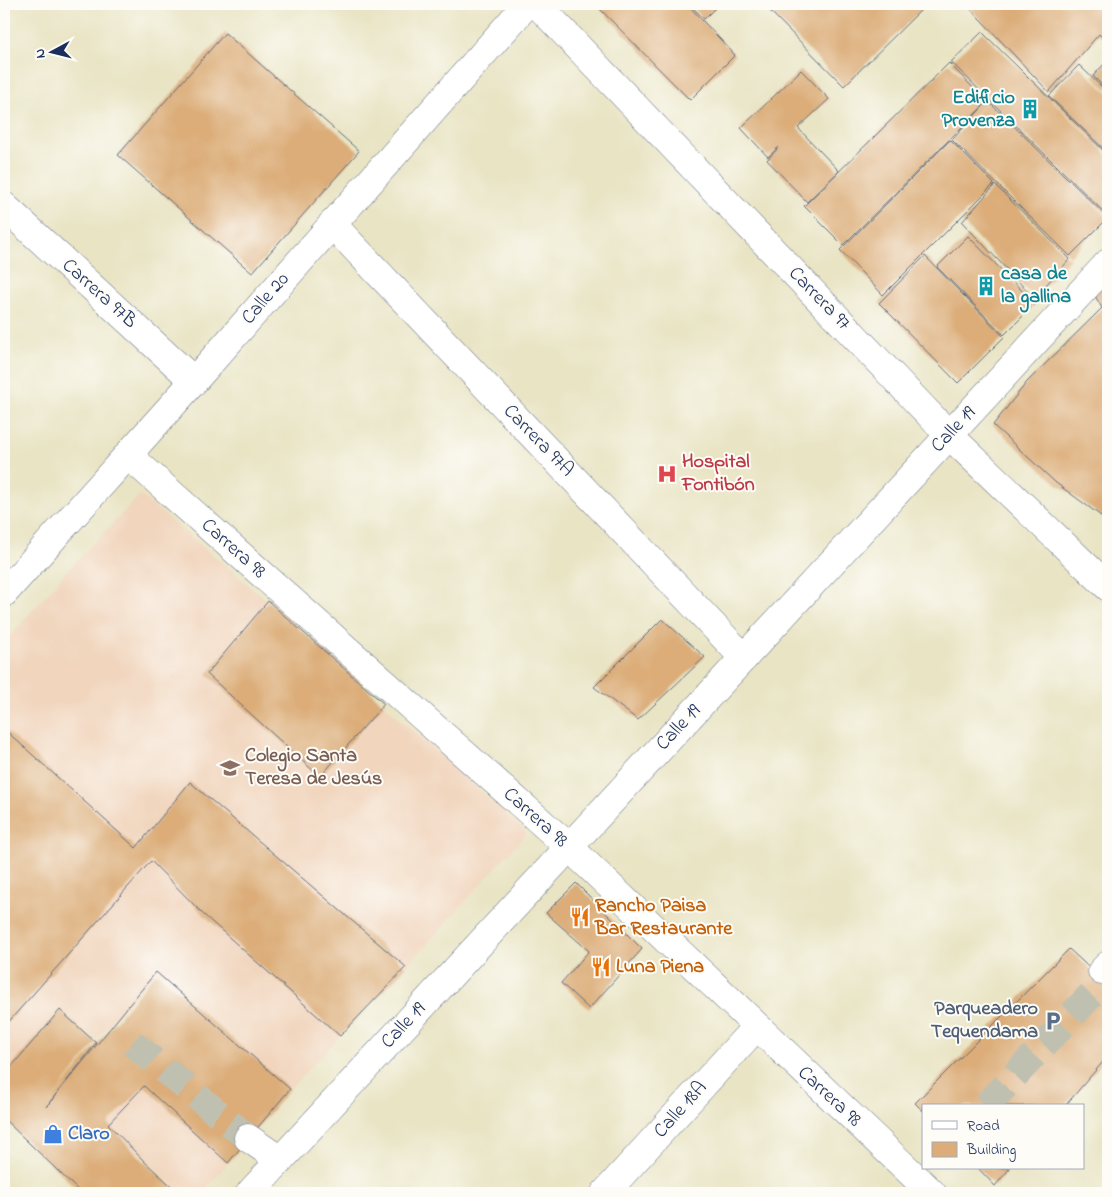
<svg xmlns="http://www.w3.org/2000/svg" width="1112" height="1197" viewBox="0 0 1112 1197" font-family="'Indie Flower',sans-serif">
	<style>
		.built { fill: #f1d5bd }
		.building { fill: #dcad79 }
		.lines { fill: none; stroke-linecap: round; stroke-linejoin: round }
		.minor-tunnel { stroke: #c0c0b0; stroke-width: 28; stroke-dasharray: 28 14; stroke-linecap: butt }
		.minor-casing { stroke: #636e82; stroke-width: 29 }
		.minor { stroke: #fff; stroke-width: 28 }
		.labels { text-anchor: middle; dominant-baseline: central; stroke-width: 4; stroke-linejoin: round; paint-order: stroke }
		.culture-label { font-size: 20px; font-weight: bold; fill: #0d838f; stroke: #fdfcf7; text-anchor: end }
		.street-label { font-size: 20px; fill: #1b2f5e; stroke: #fdfcf7 }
		.health-label { font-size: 20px; font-weight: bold; fill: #be3a42; stroke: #fdfcf7; text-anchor: start }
		.education-label { font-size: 20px; font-weight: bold; fill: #785e54; stroke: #fdfcf7; text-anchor: start }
		.food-label { font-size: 20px; font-weight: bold; fill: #c56008; stroke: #fdfcf7; text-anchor: start }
		.service-label { font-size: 20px; font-weight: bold; fill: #4e5e75; stroke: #fdfcf7; text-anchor: end }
		.shop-label { font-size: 20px; font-weight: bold; fill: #366cbe; stroke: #fdfcf7; text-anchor: start }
	</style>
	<rect width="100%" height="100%" fill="#fdfcf7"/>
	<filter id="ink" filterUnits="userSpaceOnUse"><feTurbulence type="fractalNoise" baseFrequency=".02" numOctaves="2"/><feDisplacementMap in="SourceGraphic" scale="10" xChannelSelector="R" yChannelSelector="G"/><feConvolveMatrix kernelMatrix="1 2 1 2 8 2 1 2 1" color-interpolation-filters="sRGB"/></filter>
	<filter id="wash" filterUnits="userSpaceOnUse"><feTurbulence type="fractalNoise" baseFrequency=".0096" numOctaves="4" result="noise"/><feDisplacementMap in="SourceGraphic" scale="20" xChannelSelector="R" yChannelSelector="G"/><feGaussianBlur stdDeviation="1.12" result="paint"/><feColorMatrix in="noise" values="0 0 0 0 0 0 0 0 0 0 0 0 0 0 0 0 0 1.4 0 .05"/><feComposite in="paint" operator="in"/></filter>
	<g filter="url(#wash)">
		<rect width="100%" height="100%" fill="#e9e4c4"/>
		<!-- built -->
		<g class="built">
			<path d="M 140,495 L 268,601 L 527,833 L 406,967 L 290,1089 L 156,972 L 96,1040 L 59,1010 L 4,1075 L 4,643 L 66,572 Z"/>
			<path d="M 144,1086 L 228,1163 L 203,1193 L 180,1193 L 108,1124 Z"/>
		</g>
		<g id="blocks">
			<!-- building -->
			<g class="building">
				<path d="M 595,4 L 687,4 L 735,55 L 690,100 Z"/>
				<path d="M 689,4 L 719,4 L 704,19 Z"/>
				<path d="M 763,4 L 927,4 L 844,86 Z"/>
				<path d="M 966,4 L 1108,4 L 1108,44 L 1099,34 L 1049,92 Z"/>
				<path d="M 982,32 L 1108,155 L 1108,216 L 951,62 Z"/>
				<path d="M 225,33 L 359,151 L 252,273 L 118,155 Z"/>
				<path d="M 1108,60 L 1108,91 L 1093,76 Z"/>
				<path d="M 949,63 L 987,102 L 843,245 L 804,206 Z"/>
				<path d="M 1079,65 L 1108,93 L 1108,153 L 1049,96 Z"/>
				<path d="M 801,70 L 829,99 L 798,128 L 839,171 L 807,202 L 767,160 L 779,147 L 768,157 L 741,128 Z"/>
				<path d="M 988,101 L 1108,218 L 1070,256 L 952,140 Z"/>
				<path d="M 950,140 L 994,184 L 883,295 L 840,250 Z"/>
				<path d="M 995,185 L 1070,259 L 1034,298 L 962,222 Z"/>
				<path d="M 968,236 L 1035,304 L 1004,335 L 937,267 Z"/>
				<path d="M 925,256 L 1004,337 L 958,383 L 879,303 Z"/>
				<path d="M 1108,267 L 1108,521 L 1056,483 L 993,425 L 1027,382 L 1102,308 L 1090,287 Z"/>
				<path d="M 268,601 L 384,704 L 320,777 L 207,674 Z"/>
				<path d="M 662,619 L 705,657 L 638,720 L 594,687 Z"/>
				<path d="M 4,729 L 136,848 L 190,782 L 406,967 L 340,1036 L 204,915 L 151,861 L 4,1027 Z"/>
				<path d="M 576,883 L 642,949 L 589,1009 L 561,983 L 589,951 L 546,913 Z"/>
				<path d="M 1069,949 L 1108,985 L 1108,1056 L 1065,1106 L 923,1106 L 923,1111 L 915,1103 Z"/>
				<path d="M 156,972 L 290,1089 L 228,1163 L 144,1086 L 108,1124 L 145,1162 L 179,1193 L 81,1193 L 4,1119 L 4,1075 L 60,1010 L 96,1043 L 46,1107 Z"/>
				<path d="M 978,1168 L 1010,1168 L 995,1186 Z"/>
			</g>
		</g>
	</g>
	<g filter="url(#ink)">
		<use href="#blocks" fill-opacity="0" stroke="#636e82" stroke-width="1"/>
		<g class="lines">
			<!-- minor-tunnel -->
			<g class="minor-tunnel">
				<path d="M 132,1043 L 248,1138"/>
				<path d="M 986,1106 L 1091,995"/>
			</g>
			<defs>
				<g id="minor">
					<path d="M 537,4 L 949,435 L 1108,587"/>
					<path d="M 4,206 L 194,381"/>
					<path d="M 332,224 L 744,658"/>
					<path d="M 128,455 L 569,847 L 932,1193"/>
					<path d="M 4,593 L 194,381 L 527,4"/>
					<path d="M 1102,971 L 1108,965"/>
					<path d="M 248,1138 L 280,1160"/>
					<path d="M 250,1193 L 1108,263"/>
					<path d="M 605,1193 L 756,1027"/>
				</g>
			</defs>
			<!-- minor casing -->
			<use href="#minor" class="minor-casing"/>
			<!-- minor -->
			<use href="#minor" class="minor"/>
		</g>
	</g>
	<!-- icons -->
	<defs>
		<symbol id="building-bare" viewBox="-9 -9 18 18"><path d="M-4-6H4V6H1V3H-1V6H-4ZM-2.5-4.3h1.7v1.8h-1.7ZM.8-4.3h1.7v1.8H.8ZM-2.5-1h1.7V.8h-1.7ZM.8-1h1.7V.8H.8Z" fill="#0f9aa8" stroke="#fdfcf7" stroke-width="2.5" paint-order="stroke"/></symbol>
		<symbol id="hospital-bare" viewBox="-9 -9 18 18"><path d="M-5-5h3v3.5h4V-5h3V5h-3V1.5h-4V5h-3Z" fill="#e0444e" stroke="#fdfcf7" stroke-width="2.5" paint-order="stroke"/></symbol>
		<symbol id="school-bare" viewBox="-9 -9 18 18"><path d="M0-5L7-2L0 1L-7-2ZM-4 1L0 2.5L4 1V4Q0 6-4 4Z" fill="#8d6e63" stroke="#fdfcf7" stroke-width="2.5" paint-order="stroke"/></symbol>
		<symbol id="restaurant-bare" viewBox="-9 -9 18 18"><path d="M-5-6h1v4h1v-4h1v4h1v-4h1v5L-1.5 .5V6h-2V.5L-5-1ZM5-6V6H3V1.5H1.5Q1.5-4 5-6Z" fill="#e8710a" stroke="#fdfcf7" stroke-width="2.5" paint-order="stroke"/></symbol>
		<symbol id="parking-bare" viewBox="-9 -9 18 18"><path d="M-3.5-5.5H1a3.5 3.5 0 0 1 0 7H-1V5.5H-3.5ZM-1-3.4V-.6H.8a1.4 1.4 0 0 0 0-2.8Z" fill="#5c6f8a" stroke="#fdfcf7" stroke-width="2.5" paint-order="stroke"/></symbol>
		<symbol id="shop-bare" viewBox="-9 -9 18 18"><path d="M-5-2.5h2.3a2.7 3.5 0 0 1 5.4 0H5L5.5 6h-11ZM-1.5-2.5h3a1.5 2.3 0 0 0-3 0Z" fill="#3f7fe0" stroke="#fdfcf7" stroke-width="2.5" paint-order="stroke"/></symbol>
	</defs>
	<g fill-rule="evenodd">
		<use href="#building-bare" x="1016" y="95" width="28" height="28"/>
		<use href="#building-bare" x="972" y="272" width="28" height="28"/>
		<use href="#hospital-bare" x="653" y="460" width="28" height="28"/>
		<use href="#school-bare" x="216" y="754" width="28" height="28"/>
		<use href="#restaurant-bare" x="566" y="903" width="28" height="28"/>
		<use href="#restaurant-bare" x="587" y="953" width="28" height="28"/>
		<use href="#parking-bare" x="1039" y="1007" width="28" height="28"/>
		<use href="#shop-bare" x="39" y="1120" width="28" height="28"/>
	</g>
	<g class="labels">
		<!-- culture labels -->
		<g class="culture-label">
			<text x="1015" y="98">Edificio<tspan x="1015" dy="23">Provenza</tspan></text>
			<text x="1001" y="274" text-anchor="start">casa de<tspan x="1001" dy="23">la gallina</tspan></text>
		</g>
		<!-- street labels -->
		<g class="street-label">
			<text transform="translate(99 294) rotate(42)">Carrera 97B</text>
			<text transform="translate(266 299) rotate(-49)">Calle 20</text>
			<text transform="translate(819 299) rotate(46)">Carrera 97</text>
			<text transform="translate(954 430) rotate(-47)">Calle 19</text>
			<text transform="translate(538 441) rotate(46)">Carrera 97A</text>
			<text transform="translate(233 549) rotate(42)">Carrera 98</text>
			<text transform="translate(679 728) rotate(-47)">Calle 19</text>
			<text transform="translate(535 818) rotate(42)">Carrera 98</text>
			<text transform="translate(404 1026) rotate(-47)">Calle 19</text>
			<text transform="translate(829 1097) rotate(43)">Carrera 98</text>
			<text transform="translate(681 1110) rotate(-48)">Calle 18A</text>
		</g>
		<!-- health labels -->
		<g class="health-label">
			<text x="682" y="462">Hospital<tspan x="682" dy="23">Fontibón</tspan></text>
		</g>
		<!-- education labels -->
		<g class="education-label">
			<text x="245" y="756">Colegio Santa<tspan x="245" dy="23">Teresa de Jesús</tspan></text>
		</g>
		<!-- food labels -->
		<g class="food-label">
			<text x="595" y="906">Rancho Paisa<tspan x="595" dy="23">Bar Restaurante</tspan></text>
			<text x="616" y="967">Luna Piena</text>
		</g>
		<!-- service labels -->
		<g class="service-label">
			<text x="1038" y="1009">Parqueadero<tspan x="1038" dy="23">Tequendama</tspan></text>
		</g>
		<!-- shop labels -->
		<g class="shop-label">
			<text x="68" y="1134">Claro</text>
		</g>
	</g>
	<!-- margin -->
	<rect width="1112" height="1197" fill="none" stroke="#fdfcf7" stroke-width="20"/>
	<!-- legend -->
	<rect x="922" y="1104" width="162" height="65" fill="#fdfcf7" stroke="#a3aaba"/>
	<rect x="932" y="1121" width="25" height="8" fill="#ffffff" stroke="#a3aaba"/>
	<text x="967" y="1130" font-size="15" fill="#1b2f5e">Road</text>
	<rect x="932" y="1142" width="25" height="15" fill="#dcad79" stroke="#a3aaba"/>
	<text x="967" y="1154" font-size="15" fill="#1b2f5e">Building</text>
	<!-- north arrow -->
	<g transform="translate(52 52) rotate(263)" stroke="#fdfcf7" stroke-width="4" paint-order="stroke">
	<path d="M0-4L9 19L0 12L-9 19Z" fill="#1b2f5e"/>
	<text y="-8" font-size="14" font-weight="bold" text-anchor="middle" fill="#1b2f5e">N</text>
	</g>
</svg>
